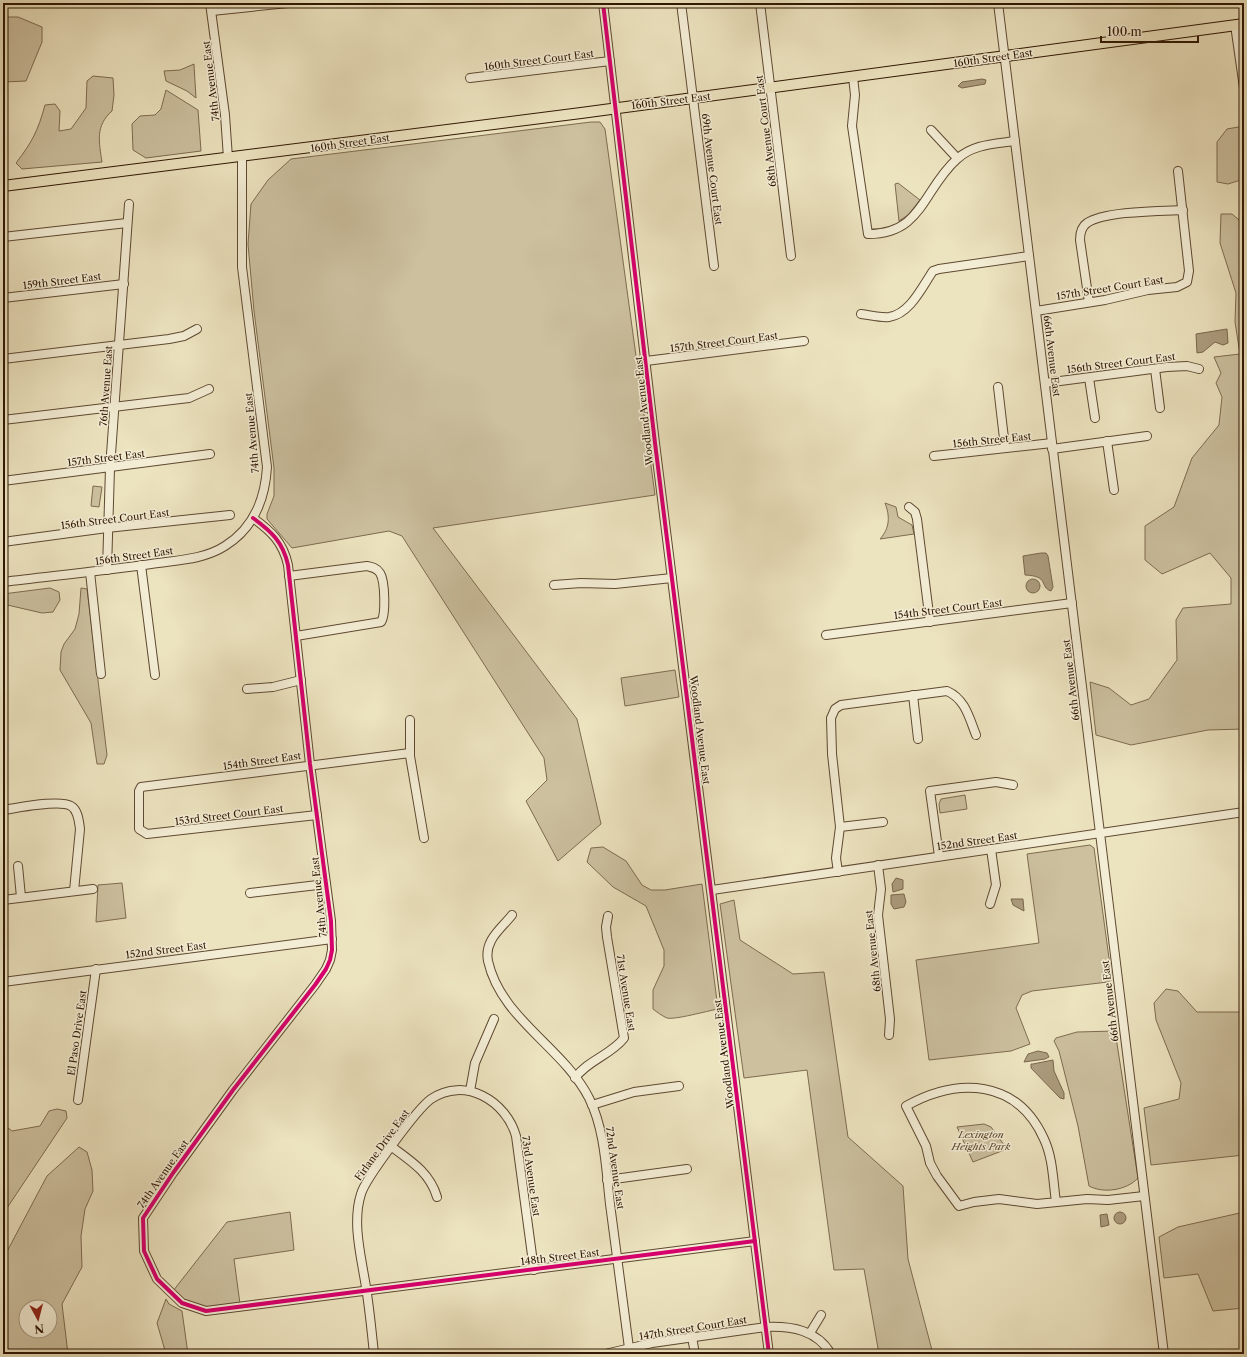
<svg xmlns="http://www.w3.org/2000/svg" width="1247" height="1357" viewBox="0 0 1247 1357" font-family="'Libre Caslon Text',serif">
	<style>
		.green { fill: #ccc09f; stroke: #7e6b50; fill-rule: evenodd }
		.water { fill: #ac9d7f; stroke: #7a674d }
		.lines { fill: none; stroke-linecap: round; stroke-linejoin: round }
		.minor-casing { stroke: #5e4931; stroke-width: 10 }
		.major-casing { stroke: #2f1602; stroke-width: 12 }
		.minor { stroke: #f3edd5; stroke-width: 8 }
		.major { stroke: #ece3bf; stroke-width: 10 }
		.cycleway-casing { stroke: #f3edd5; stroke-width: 6 }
		.cycleway { stroke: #d6006c; stroke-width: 4 }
		.labels { text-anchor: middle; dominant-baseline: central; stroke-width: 3; stroke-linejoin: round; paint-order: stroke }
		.street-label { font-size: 10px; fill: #2f1602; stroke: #f3edd5 }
		.park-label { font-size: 10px; font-style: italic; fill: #5e4931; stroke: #f3edd5 }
	</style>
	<rect width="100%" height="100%" fill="#ece3bf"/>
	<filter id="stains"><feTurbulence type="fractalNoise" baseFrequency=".005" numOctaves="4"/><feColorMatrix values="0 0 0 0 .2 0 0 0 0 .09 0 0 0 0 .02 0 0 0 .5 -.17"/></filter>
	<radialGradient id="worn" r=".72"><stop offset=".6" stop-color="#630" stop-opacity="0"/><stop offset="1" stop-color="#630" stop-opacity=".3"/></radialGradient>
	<!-- green -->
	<g class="green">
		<path d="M 3,17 L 18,17 L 42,27 L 42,42 L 26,81 L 3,82 Z"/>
		<path d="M 194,64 L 194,65 L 196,98 L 187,91 L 166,81 L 164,71 L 180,70 Z"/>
		<path d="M 93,76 L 113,78 L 114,95 L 112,111 C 95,126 99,142 102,162 L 22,169 L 16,163 C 32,142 38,131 45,105 L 55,104 L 60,111 L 59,131 L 71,129 L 86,108 L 87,81 Z"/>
		<path d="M 166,90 L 198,110 L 201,151 L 146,158 L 133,150 L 132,124 L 140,116 L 155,115 L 161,109 Z"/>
		<path d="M 591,122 L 600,122 L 605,129 L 655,495 L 433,528 L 577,719 L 601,824 L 558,861 L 526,801 L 547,780 L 544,758 L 402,536 L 389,531 L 292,548 L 267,519 L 267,514 L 274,496 L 274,468 L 254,311 L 248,244 L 251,204 L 268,180 L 291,159 Z"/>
		<path d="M 1244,126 L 1244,179 L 1228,184 L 1217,182 L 1217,142 L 1227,129 Z"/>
		<path d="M 898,183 L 920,200 L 908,215 L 899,221 L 895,184 Z"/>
		<path d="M 1221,214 L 1232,214 L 1244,224 L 1244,729 L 1208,730 L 1131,745 L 1096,735 L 1090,682 L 1109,688 L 1131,705 L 1149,699 L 1177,660 L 1176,620 L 1183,608 L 1231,604 L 1231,578 L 1210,553 L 1162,574 L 1145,560 L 1145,526 L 1174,507 L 1192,458 L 1219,425 L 1222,397 L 1216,383 L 1221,373 L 1214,357 L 1240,354 L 1235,322 L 1236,293 L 1220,243 Z"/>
		<path d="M 93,486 L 102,487 L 99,507 L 91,506 Z"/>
		<path d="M 885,503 L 896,507 L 898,517 L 912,525 L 914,534 L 880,539 C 890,528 890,516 885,503 Z"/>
		<path d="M 50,588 L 59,592 L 60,600 L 53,612 L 42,613 L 3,604 L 3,594 Z"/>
		<path d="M 81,588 L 87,589 L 107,755 L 104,764 L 97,764 L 91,723 L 60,670 L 61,652 L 64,644 L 75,629 L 79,614 Z"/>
		<path d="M 675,670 L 679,697 L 625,706 L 621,678 Z"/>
		<path d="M 965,795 L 967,809 L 940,813 L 939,804 L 941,799 Z"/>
		<path d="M 1090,845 L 1094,848 L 1112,980 L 1108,982 L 1032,991 L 1022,995 L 1016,1008 L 1030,1044 L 1011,1051 L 929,1060 L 916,960 L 1039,943 L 1027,854 Z"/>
		<path d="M 603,847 L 626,861 L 642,885 L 651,890 L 665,890 L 702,884 L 718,1009 C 707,1011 675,1020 667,1018 C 662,1016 657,1012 653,1009 L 653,990 L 664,966 L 664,950 L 646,906 L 613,887 L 587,862 L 591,848 Z"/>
		<path d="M 122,883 L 126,918 L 96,922 L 98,885 Z"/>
		<path d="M 734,900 L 740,940 L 793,974 L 824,972 L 848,1137 L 903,1186 L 908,1259 L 933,1354 L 879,1354 L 864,1269 L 834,1270 L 807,1070 L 744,1078 L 720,904 Z"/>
		<path d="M 1166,989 L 1178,991 L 1197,1012 L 1244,1012 L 1244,1155 L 1151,1165 L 1144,1108 L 1179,1099 L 1181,1083 L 1156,1020 L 1154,1003 Z"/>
		<path d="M 1115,1031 L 1138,1178 C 1127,1190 1104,1194 1089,1186 L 1078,1126 L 1059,1051 L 1054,1041 L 1056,1038 L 1077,1032 Z"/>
		<path d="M 57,1109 L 66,1111 L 67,1118 L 3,1214 L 3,1124 L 12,1131 L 40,1126 L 49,1111 Z"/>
		<path d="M 984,1124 L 991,1127 L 1007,1149 L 973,1162 L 957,1127 Z"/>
		<path d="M 79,1147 L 87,1152 L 92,1170 L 93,1191 L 85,1209 L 81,1236 L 82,1267 L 62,1304 L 68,1354 L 3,1354 L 3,1259 L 47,1176 ZM 26,1307 L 50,1307 L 50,1331 L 26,1331 Z"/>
		<path d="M 290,1212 L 294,1250 L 234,1259 L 240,1304 C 208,1308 200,1313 173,1291 L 227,1222 Z"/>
		<path d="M 1244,1212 L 1244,1308 L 1213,1311 L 1198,1274 L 1164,1278 L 1159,1237 L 1178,1227 Z"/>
		<path d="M 166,1299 L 169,1304 L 182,1311 L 188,1354 L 166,1354 L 157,1323 Z"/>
	</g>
	<!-- water -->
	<g class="water">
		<path d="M 982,79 L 986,80 L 985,84 L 962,88 L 958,86 L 962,82 Z"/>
		<path d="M 1227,329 L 1228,343 L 1223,345 L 1215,342 L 1203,352 L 1197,353 L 1196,334 Z"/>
		<path d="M 1041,553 L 1046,553 L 1048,556 L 1053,587 L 1051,591 C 1039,587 1050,576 1025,575 L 1023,556 Z"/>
		<circle cx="1033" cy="586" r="7"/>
		<path d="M 896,878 L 903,880 L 903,889 L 893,892 L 892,884 Z"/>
		<path d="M 904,894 L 906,902 L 904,907 L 894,909 L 891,904 L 891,895 Z"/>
		<path d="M 1011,899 L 1023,899 L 1024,911 L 1013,905 Z"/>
		<path d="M 1038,1051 L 1047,1053 L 1049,1057 L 1045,1059 L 1024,1062 L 1028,1054 Z"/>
		<path d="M 1053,1060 L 1054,1071 L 1064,1093 L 1064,1099 L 1060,1098 L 1031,1068 L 1031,1064 L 1033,1064 Z"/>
		<circle cx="1120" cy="1218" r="6"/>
		<path d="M 1107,1214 L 1109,1225 L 1101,1227 L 1100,1215 Z"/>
	</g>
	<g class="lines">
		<defs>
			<g id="minor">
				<path d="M 210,3 L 225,115 L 228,158"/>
				<path d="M 603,3 L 655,443 L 769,1354"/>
				<path d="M 681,3 L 714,266"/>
				<path d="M 760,3 L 791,256"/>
				<path d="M 998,3 L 1164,1354"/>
				<path d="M 212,11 L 288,3"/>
				<path d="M 1235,25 L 1244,88"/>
				<path d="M 853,77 L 855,95 L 852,126 L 868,234 C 923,234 923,189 957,159 C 973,144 995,144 1015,141"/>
				<path d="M 470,78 L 610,61"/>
				<path d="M 931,130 L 957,158"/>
				<path d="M 3,237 L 127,223"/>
				<path d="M 3,298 L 124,284"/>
				<path d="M 1089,302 L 1080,240 C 1080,234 1081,227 1087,223 C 1104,211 1161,211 1183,210"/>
				<path d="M 1036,311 L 1105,300 L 1148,290 L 1177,287 L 1187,282 L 1189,271 L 1178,171"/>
				<path d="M 861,314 C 870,315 880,318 889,317 C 910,314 922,287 933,271 L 939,269 L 1029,256"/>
				<path d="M 3,359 L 169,339 L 184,336 L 197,329"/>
				<path d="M 646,361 L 804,341"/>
				<path d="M 1155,369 L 1160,408"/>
				<path d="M 1089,378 L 1095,418"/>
				<path d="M 1045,383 L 1167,367 L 1187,366 L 1199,369"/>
				<path d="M 998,387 L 1005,447"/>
				<path d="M 3,420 L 189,398 L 209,389"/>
				<path d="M 1107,441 L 1114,490"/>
				<path d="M 1052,449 L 1147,436"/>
				<path d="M 934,456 L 1052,443"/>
				<path d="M 3,481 L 210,454"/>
				<path d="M 909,507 L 915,512 L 917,519 L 930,622"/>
				<path d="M 253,518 C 271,531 283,542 288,565 L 310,764 L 331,921 L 332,950 L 330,960 L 326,969 L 315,985 L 233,1090 L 173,1173 L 143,1218 L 144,1251 L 157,1279 L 182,1303 L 206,1311 L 755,1241"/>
				<path d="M 3,542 L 107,528 L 230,515"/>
				<path d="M 141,565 L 155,675"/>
				<path d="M 107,570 L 110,468 L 129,204"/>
				<path d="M 90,572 L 101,674"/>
				<path d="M 289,576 L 367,566 C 372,567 377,568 380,573 C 385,581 386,615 381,622 L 296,636"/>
				<path d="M 3,582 C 52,576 102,571 151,564 C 176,560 203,560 225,546 C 254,528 265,500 267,467 L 242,267 L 242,156"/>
				<path d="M 554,585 L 581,583 L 615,584 L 672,578"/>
				<path d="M 826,635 L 1072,603"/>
				<path d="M 247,689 L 273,687 L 301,680"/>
				<path d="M 913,695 L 918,739"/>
				<path d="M 410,720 L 410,756 L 424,838"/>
				<path d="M 3,810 C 18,808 59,799 71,806 C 78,810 79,821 80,829 L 74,891"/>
				<path d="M 317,815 L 147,834 L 139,829 L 139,791 L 141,787 L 410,753"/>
				<path d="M 840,827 L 883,822"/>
				<path d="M 939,856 L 930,791 L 996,782 L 1013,785"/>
				<path d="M 878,865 L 881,889 L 878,915 L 890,1019 L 889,1035"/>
				<path d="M 18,866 L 21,897"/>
				<path d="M 838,872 L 836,858 L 840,827 L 832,754 L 831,718 L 835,709 L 841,705 L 947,691 C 965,699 969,717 976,735"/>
				<path d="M 712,890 L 1244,812"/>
				<path d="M 250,893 L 326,884"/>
				<path d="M 3,900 L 93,889"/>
				<path d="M 990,904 L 996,885 L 991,849"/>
				<path d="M 512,915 C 501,929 484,940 488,961 C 501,1019 563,1047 589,1098 C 605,1130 606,1169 610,1204 C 616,1252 623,1300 629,1348"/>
				<path d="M 3,982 L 332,939"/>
				<path d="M 575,1078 C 588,1060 611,1055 624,1038 L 607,937 L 606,927 L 608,916"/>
				<path d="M 470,1091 L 475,1063 L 494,1019"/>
				<path d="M 78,1100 L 96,969"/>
				<path d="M 592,1105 L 634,1092 L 679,1086"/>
				<path d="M 392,1147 C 411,1161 430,1173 437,1197"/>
				<path d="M 607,1180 L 687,1169"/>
				<path d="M 1056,1202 C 1053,1181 1053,1158 1044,1139 C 1017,1079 958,1077 906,1106 L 926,1146 L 930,1163 L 937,1176 L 959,1206 L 974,1202 L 999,1199 L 1037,1204 L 1087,1199 L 1108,1200 L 1144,1196"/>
				<path d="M 810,1333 L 821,1315"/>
				<path d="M 692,1337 L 695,1354"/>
				<path d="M 374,1354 C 372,1334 370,1314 367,1294 C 363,1263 351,1225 361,1194 C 365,1179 418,1108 431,1099 C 465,1076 506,1101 516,1136 L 534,1270"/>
				<path d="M 605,1354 L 652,1343 L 766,1327 C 792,1326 817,1330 831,1354"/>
			</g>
			<path id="major" d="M 3,186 L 581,113 L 1244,24"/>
		</defs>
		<!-- minor casing -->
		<use href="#minor" class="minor-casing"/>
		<!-- major casing -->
		<use href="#major" class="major-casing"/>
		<!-- minor -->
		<use href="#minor" class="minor"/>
		<!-- major -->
		<use href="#major" class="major"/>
		<defs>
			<g id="cycleway">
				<path d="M 603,3 L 655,443 L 769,1354"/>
				<path d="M 253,518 C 271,531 283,542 288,565 L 310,764 L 331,921 L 332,950 L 330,960 L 326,969 L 315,985 L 233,1090 L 173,1173 L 143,1218 L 144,1251 L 157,1279 L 182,1303 L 206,1311 L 755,1241"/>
			</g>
		</defs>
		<!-- cycleway casing -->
		<use href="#cycleway" class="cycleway-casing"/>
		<!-- cycleway -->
		<use href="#cycleway" class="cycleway"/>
	</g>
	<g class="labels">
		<!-- street labels -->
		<g class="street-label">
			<text transform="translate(993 58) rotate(-8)">160th Street East</text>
			<text transform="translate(539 60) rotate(-7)">160th Street Court East</text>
			<text transform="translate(211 81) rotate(-97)">74th Avenue East</text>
			<text transform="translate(671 101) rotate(-7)">160th Street East</text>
			<text transform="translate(766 131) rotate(-97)">68th Avenue Court East</text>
			<text transform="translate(350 143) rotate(-8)">160th Street East</text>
			<text transform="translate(712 169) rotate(83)">69th Avenue Court East</text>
			<text transform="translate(62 281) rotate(-7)">159th Street East</text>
			<text transform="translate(1110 288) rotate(-9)">157th Street Court East</text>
			<text transform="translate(724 342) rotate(-7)">157th Street Court East</text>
			<text transform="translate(1052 356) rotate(83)">66th Avenue East</text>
			<text transform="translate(1121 363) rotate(-7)">156th Street Court East</text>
			<text transform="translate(106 386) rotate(-86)">76th Avenue East</text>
			<text transform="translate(644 411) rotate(-96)">Woodland Avenue East</text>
			<text transform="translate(252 433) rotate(-95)">74th Avenue East</text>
			<text transform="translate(992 440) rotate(-6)">156th Street East</text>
			<text transform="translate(106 458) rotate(-7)">157th Street East</text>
			<text transform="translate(115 519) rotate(-7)">156th Street Court East</text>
			<text transform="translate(134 556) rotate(-8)">156th Street East</text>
			<text transform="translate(948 609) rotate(-7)">154th Street Court East</text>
			<text transform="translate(1071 680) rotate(-97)">66th Avenue East</text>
			<text transform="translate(700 730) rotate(83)">Woodland Avenue East</text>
			<text transform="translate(262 761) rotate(-8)">154th Street East</text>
			<text transform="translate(229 815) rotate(-7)">153rd Street Court East</text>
			<text transform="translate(977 841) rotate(-8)">152nd Street East</text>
			<text transform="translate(319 897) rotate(-96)">74th Avenue East</text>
			<text transform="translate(166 950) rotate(-7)">152nd Street East</text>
			<text transform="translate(873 951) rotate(-96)">68th Avenue East</text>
			<text transform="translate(626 993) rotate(81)">71st Avenue East</text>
			<text transform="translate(1110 1001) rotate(-97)">66th Avenue East</text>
			<text transform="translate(77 1033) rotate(-82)">El Paso Drive East</text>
			<text transform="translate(724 1054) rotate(-97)">Woodland Avenue East</text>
			<text transform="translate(382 1145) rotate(-54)">Firlane Drive East</text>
			<text transform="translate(615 1168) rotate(82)">72nd Avenue East</text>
			<text transform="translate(163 1174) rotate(-55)">74th Avenue East</text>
			<text transform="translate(531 1176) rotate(82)">73rd Avenue East</text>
			<text transform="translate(560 1257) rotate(-7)">148th Street East</text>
			<text transform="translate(693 1328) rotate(-9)">147th Street Court East</text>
		</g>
		<!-- park labels -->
		<g class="park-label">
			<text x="981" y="1134">Lexington<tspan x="981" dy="12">Heights Park</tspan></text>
		</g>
	</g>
	<!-- margin -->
	<rect width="1247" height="1357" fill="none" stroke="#ece3bf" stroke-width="16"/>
	<rect x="4" y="4" width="1239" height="1349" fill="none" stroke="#2f1602" stroke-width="2"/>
	<rect x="8" y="8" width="1231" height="1341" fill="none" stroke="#2f1602"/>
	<!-- north arrow -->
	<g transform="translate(38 1319) rotate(173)"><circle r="19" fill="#f3edd5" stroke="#a59781"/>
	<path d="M0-3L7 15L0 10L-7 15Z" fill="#8f2418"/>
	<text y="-6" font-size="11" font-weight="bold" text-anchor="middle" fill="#2f1602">N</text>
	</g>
	<!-- scale -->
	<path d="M1101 36v6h97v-6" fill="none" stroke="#2f1602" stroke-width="2"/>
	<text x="1107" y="36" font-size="12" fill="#2f1602" stroke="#f3edd5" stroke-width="3" paint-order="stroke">100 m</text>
	<rect width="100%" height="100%" filter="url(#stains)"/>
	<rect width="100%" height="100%" fill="url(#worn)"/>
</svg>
